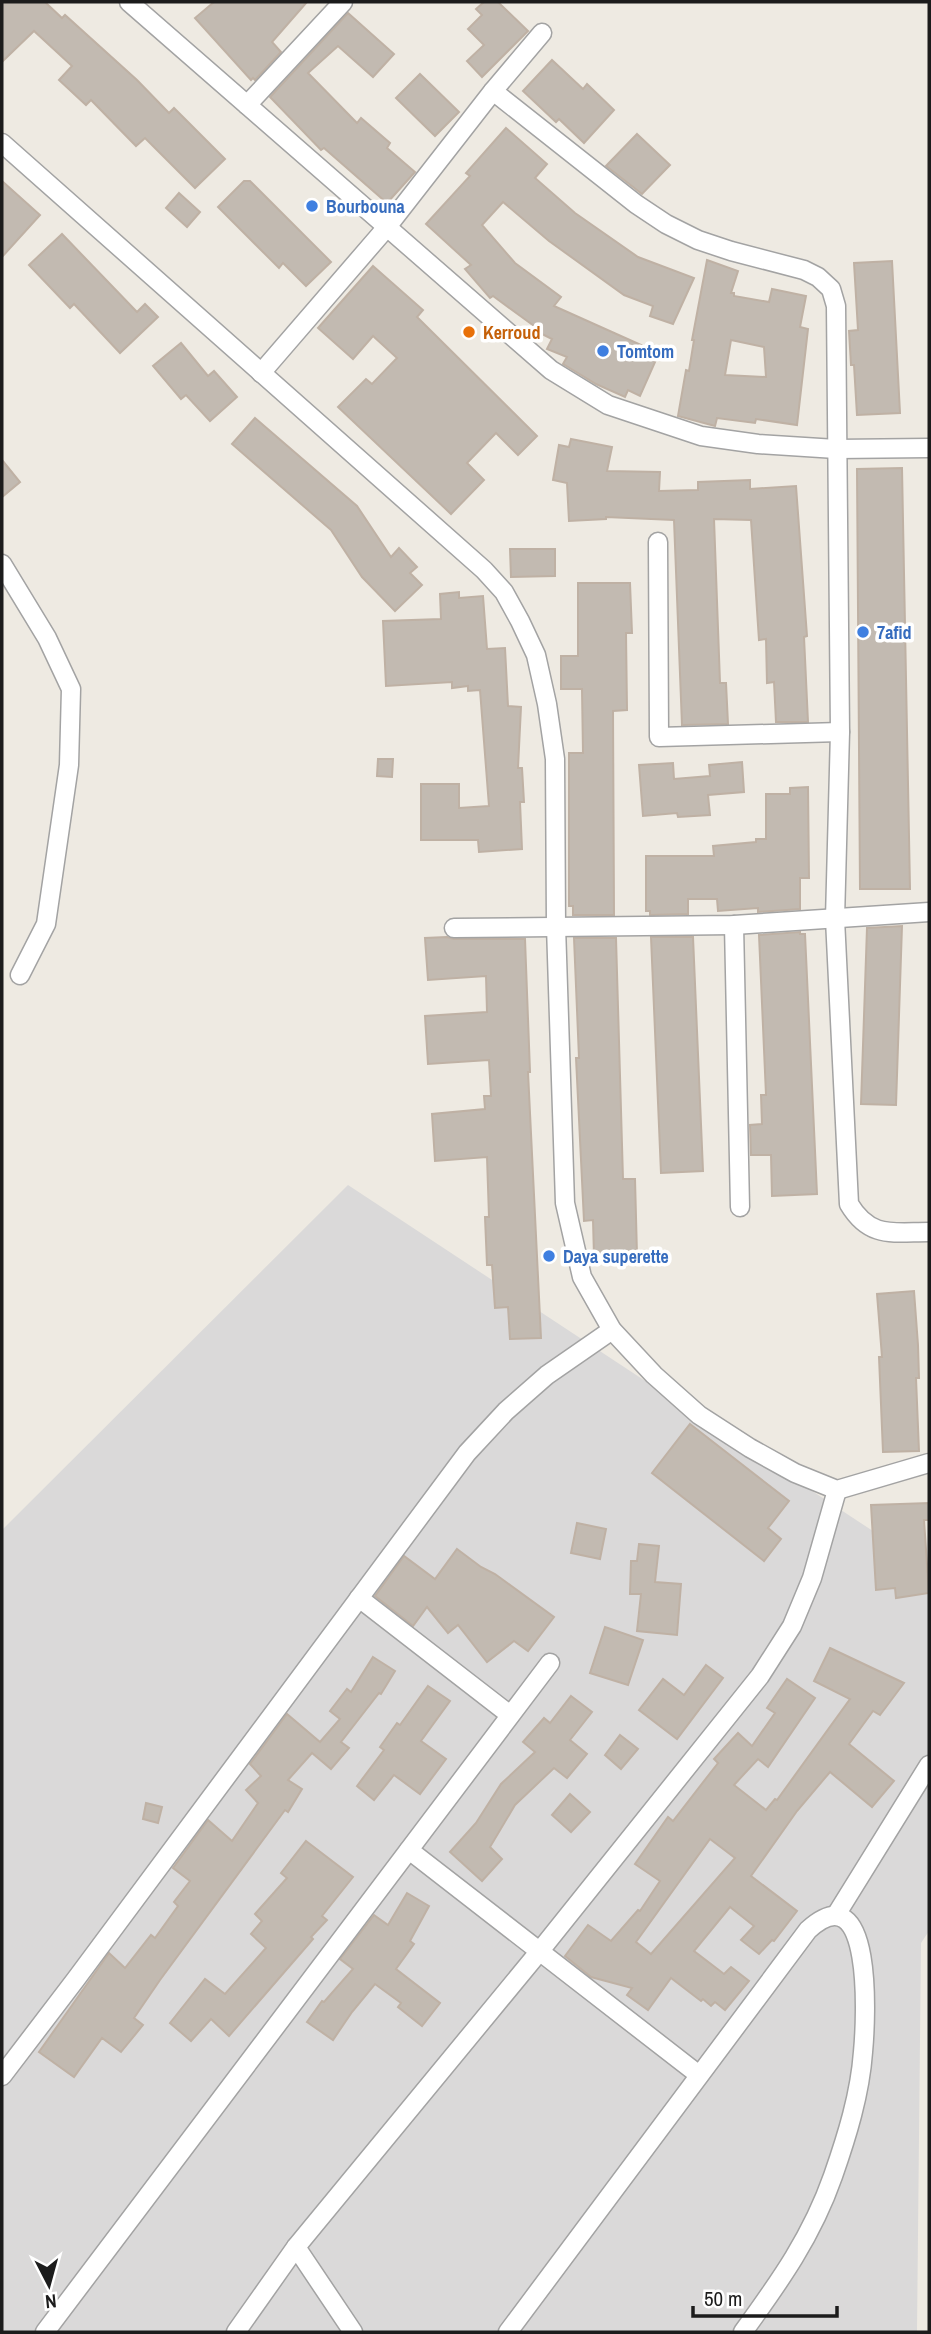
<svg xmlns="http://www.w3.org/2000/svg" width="931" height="2334" viewBox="0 0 931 2334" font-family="'Archivo Narrow',sans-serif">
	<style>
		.residential { fill: #dad9d9 }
		.building { fill: #c2bab1; stroke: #bfb1a4; stroke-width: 2; fill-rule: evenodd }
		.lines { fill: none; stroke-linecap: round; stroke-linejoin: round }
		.street-casing { stroke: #a3a3a3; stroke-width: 21 }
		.street { stroke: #fff; stroke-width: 18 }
		.shop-dot { fill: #3f7fe0; stroke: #fff; stroke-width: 2.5 }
		.food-dot { fill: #e8710a; stroke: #fff; stroke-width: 2.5 }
		.labels { text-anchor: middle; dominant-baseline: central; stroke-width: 7; stroke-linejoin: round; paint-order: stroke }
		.shop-label { font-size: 18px; font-weight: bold; fill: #366cbe; stroke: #fff; text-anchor: start }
		.food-label { font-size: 18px; font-weight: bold; fill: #c56008; stroke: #fff; text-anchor: start }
	</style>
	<rect width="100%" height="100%" fill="#eeeae2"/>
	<!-- residential -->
	<path class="residential" d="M 348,1185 L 929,1568 L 929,1931 L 921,1943 L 917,2332 L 2,2332 L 2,1530 Z"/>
	<!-- building -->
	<g class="building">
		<path d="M 2,2 L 45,2 L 62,18 L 65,15 L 137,80 L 169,113 L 174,108 L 225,159 L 195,188 L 145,138 L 136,146 L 91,100 L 86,105 L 59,80 L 72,66 L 34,31 L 2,62 Z"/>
		<path d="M 214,2 L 307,2 L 272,42 L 281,52 L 255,80 L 253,78 L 251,80 L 195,18 Z"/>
		<path d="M 484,2 L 498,2 L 528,31 L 482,77 L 467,61 L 484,45 L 468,29 L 482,15 L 476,9 Z"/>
		<path d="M 348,13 L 394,54 L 373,77 L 338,46 L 308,73 L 357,123 L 361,118 L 390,143 L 387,148 L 415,172 L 387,203 L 324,148 L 321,150 L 270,97 Z"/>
		<path d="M 552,60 L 583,89 L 587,84 L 614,110 L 584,143 L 559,119 L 556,122 L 523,91 Z"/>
		<path d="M 420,74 L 459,112 L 435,136 L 396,98 Z"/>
		<path d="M 506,128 L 547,164 L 535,178 L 575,213 L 638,257 L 694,278 L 673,324 L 650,316 L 653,306 L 624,295 L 549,241 L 503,202 L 482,225 L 515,263 L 561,297 L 554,306 L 659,353 L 640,396 L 628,390 L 625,397 L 596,384 L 563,364 L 567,357 L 547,349 L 552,339 L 540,333 L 541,331 L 493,296 L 490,298 L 465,269 L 471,265 L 426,224 L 470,176 L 466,173 Z"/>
		<path d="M 637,134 L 670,165 L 642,194 L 606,166 Z"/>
		<path d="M 2,181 L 40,215 L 2,257 Z"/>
		<path d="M 244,181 L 250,181 L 331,262 L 306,286 L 283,263 L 279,268 L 218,207 Z"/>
		<path d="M 179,193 L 200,212 L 187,227 L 166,208 Z"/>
		<path d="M 62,234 L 137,312 L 145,304 L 158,317 L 120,353 L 74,304 L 70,308 L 29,265 Z"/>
		<path d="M 707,260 L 738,271 L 731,293 L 734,293 L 734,296 L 769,302 L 772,289 L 806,296 L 800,327 L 808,329 L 797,425 L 756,419 L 755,423 L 717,418 L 715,426 L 678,416 L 686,370 L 689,371 L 694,340 L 692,340 ZM 731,340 L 764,347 L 766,377 L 725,375 Z"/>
		<path d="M 892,261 L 900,413 L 857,415 L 854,365 L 851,365 L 849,331 L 858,330 L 854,263 Z"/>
		<path d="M 373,266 L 423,310 L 417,317 L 537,436 L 518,455 L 496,433 L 467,463 L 484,480 L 451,514 L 338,407 L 366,379 L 372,384 L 397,358 L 373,336 L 353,359 L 318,328 Z"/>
		<path d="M 181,343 L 208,376 L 214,371 L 237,397 L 210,421 L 186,395 L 181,399 L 153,366 Z"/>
		<path d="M 255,418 L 357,506 L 391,557 L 399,548 L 417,567 L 410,573 L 422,585 L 395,611 L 362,577 L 331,530 L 232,444 Z"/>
		<path d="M 571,439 L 612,447 L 607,471 L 660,472 L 659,491 L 698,490 L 698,482 L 750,480 L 750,489 L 796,486 L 807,636 L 804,637 L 808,722 L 776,722 L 774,682 L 767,683 L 766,639 L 759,640 L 751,520 L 714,519 L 720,683 L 726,683 L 728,724 L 682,725 L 674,520 L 606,517 L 606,519 L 569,521 L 567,483 L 553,480 L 559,445 L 569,447 Z"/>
		<path d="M 2,460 L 20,482 L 2,497 Z"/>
		<path d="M 902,468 L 910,889 L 860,889 L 857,469 Z"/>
		<path d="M 510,549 L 555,549 L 555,576 L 511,577 Z"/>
		<path d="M 578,583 L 630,583 L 632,633 L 626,633 L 627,710 L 613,711 L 614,915 L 573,915 L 573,906 L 569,906 L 569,753 L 583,753 L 582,689 L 561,689 L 561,656 L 578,656 Z"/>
		<path d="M 459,592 L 459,598 L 483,596 L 487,649 L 505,648 L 508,706 L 521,707 L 518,768 L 522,768 L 524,802 L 520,802 L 522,849 L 479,852 L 478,840 L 421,840 L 421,784 L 459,784 L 459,808 L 489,806 L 480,690 L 468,691 L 468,686 L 452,688 L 452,682 L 386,686 L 383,621 L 441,619 L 440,594 Z"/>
		<path d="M 378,759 L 393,759 L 392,777 L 377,776 Z"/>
		<path d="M 742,762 L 744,792 L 708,795 L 710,815 L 678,817 L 677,813 L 643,816 L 639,765 L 673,763 L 674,779 L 710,776 L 709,765 Z"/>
		<path d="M 808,787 L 809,878 L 800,878 L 800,909 L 758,912 L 758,908 L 718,911 L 717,899 L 688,899 L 688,914 L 650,915 L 650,911 L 646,911 L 646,856 L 714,856 L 713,846 L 756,842 L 756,839 L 766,839 L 766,794 L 790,794 L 790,788 Z"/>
		<path d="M 902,926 L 896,1105 L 861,1104 L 867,928 Z"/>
		<path d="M 800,932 L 800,934 L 805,934 L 817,1194 L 772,1196 L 771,1155 L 751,1155 L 750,1125 L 762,1124 L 761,1095 L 766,1095 L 759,935 Z"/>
		<path d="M 447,937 L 454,939 L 525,939 L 530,1072 L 528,1072 L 541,1338 L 510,1339 L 508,1307 L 495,1308 L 492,1265 L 487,1265 L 485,1217 L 489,1217 L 487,1157 L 435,1161 L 432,1114 L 485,1109 L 484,1096 L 491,1096 L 489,1060 L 428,1064 L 425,1016 L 487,1012 L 486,976 L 428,980 L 425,938 Z"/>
		<path d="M 651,937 L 693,937 L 703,1171 L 661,1173 Z"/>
		<path d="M 574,938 L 616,938 L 623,1179 L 635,1179 L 637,1255 L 594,1256 L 593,1220 L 584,1221 L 576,1058 L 579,1058 Z"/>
		<path d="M 914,1291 L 918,1345 L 919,1378 L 916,1378 L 919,1451 L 883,1452 L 879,1357 L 882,1357 L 877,1294 Z"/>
		<path d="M 690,1424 L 789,1501 L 768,1528 L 781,1539 L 764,1561 L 652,1473 Z"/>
		<path d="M 929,1503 L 929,1520 L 924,1520 L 929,1593 L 896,1598 L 895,1588 L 876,1590 L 871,1505 Z"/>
		<path d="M 577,1523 L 606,1529 L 600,1559 L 571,1553 Z"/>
		<path d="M 639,1544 L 659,1546 L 655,1582 L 681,1584 L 677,1635 L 637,1631 L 641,1594 L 630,1594 L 631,1561 L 637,1561 Z"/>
		<path d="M 457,1549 L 481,1567 L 495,1574 L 554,1617 L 528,1651 L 514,1641 L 487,1662 L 458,1625 L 448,1633 L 427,1607 L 413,1626 L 375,1596 L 404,1556 L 435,1579 Z"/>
		<path d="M 605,1627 L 643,1640 L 628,1685 L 590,1673 Z"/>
		<path d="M 830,1648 L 904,1683 L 880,1715 L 873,1711 L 849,1744 L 894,1781 L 872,1807 L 830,1772 L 797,1811 L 751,1876 L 797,1911 L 774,1941 L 772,1940 L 759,1954 L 741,1940 L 754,1926 L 730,1907 L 694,1951 L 724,1974 L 731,1967 L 749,1981 L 725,2010 L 715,2002 L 711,2006 L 703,1999 L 701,2001 L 671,1978 L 648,2010 L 627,1995 L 632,1988 L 591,1977 L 565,1956 L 588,1925 L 611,1941 L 638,1910 L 640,1911 L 660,1881 L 635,1864 L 668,1817 L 673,1821 L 718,1763 L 714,1759 L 738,1733 L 752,1746 L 775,1713 L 767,1708 L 787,1679 L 815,1698 L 768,1767 L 758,1759 L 734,1785 L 766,1810 L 775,1799 L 777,1800 L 850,1699 L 814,1681 ZM 710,1839 L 735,1858 L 651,1954 L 636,1942 Z"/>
		<path d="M 373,1657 L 395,1671 L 381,1694 L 379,1693 L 341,1742 L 349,1748 L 331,1769 L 312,1753 L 288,1780 L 302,1789 L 288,1812 L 285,1810 L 160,1980 L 134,2018 L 143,2025 L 121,2052 L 102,2038 L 74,2077 L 39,2052 L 109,1953 L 125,1968 L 151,1935 L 155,1938 L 178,1906 L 174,1902 L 190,1881 L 173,1868 L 208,1820 L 232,1841 L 258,1803 L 246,1790 L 261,1776 L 250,1764 L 287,1714 L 320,1742 L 340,1719 L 330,1711 L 347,1689 L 351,1692 Z"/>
		<path d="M 706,1665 L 723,1678 L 677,1739 L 639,1710 L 663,1679 L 684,1695 Z"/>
		<path d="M 428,1686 L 450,1701 L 421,1741 L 446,1759 L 420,1794 L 394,1775 L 374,1800 L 357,1786 L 384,1750 L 380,1747 L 397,1723 L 400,1725 Z"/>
		<path d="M 571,1696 L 592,1712 L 570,1740 L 587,1754 L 567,1778 L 554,1768 L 515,1805 L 490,1847 L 502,1859 L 482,1881 L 450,1852 L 476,1823 L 501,1784 L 535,1752 L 523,1742 L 544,1718 L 550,1723 Z"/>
		<path d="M 620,1735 L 638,1749 L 621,1769 L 605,1755 Z"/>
		<path d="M 570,1794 L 590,1812 L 571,1832 L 552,1815 Z"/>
		<path d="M 146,1803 L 162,1807 L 158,1823 L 143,1819 Z"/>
		<path d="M 306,1841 L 353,1877 L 322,1916 L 327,1920 L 311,1937 L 313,1939 L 229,2036 L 211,2019 L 191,2041 L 170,2023 L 205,1979 L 225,1994 L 266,1948 L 251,1934 L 262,1921 L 255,1914 L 287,1878 L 281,1873 Z"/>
		<path d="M 407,1893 L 429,1906 L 410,1941 L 414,1944 L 396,1969 L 440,2003 L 422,2026 L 398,2007 L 401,2003 L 375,1984 L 352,2012 L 333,2040 L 307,2022 L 322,2001 L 324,2002 L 353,1969 L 340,1959 L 374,1915 L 388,1925 Z"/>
	</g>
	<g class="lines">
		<defs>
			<g id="street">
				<path d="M 129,2 L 551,370 L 608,405 L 701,436 L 758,444 L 836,449 L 929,448"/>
				<path d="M 493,91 L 636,204 L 666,224 L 698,240 L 731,251 L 804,270 L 818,277 L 831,289 L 836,306 L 840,732 L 835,919 L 849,1204 C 870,1239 893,1232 929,1232"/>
				<path d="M 247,105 L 343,2"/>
				<path d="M 2,143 L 484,570 L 504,592 L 520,621 L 536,655 L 547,704 L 555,759 L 556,926 L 565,1203 L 582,1277 L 612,1330 L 654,1375 L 699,1415 L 750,1448 L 795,1473 L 837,1490 L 929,1463"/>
				<path d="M 261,373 L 387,227 L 493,91 L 542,33"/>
				<path d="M 658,542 L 659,737 L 840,732"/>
				<path d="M 2,564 L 47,638 L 71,689 L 69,765 L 46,924 L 20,975"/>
				<path d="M 734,925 L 740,1207"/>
				<path d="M 454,928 L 734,925 L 929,912"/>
				<path d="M 359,1598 L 510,1715"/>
				<path d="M 409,1850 L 699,2075"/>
				<path d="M 836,1915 L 929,1765"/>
				<path d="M 2,2076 L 76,1979 L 467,1453 L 506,1411 L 547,1375 L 612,1330"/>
				<path d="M 296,2247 L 353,2332"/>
				<path d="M 45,2332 L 550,1663"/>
				<path d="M 236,2332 L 296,2247 L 539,1952 L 760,1676 L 792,1626 L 812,1578 L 837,1490"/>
				<path d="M 508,2332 L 808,1930 C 874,1870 866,2020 863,2052 C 860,2094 847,2136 833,2176 C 812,2236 780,2281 743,2332"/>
			</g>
		</defs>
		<!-- street casing -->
		<use href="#street" class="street-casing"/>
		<!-- street -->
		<use href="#street" class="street"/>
	</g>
	<!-- markers -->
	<g class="shop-dot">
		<circle cx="312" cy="206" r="7"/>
		<circle cx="603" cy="351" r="7"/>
		<circle cx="863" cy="632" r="7"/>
		<circle cx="549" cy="1256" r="7"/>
	</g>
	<circle class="food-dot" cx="469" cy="332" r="7"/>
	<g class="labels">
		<!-- shop labels -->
		<g class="shop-label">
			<text x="326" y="206">Bourbouna</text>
			<text x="617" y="351">Tomtom</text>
			<text x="877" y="632">7afid</text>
			<text x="563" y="1256">Daya superette</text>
		</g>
		<!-- food labels -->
		<g class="food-label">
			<text x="483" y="332">Kerroud</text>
		</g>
	</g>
	<!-- border -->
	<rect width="931" height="2334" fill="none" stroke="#1c1c1c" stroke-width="7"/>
	<!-- north arrow -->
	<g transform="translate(49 2285) rotate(174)" stroke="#ffffff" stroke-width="5" paint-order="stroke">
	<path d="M0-5L12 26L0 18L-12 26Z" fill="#1c1c1c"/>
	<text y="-10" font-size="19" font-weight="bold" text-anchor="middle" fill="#1c1c1c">N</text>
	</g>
	<!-- scale -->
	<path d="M693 2306v10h144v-10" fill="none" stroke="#1c1c1c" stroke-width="3.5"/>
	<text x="704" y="2306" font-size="21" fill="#1c1c1c" stroke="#ffffff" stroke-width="5" paint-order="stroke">50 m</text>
</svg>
